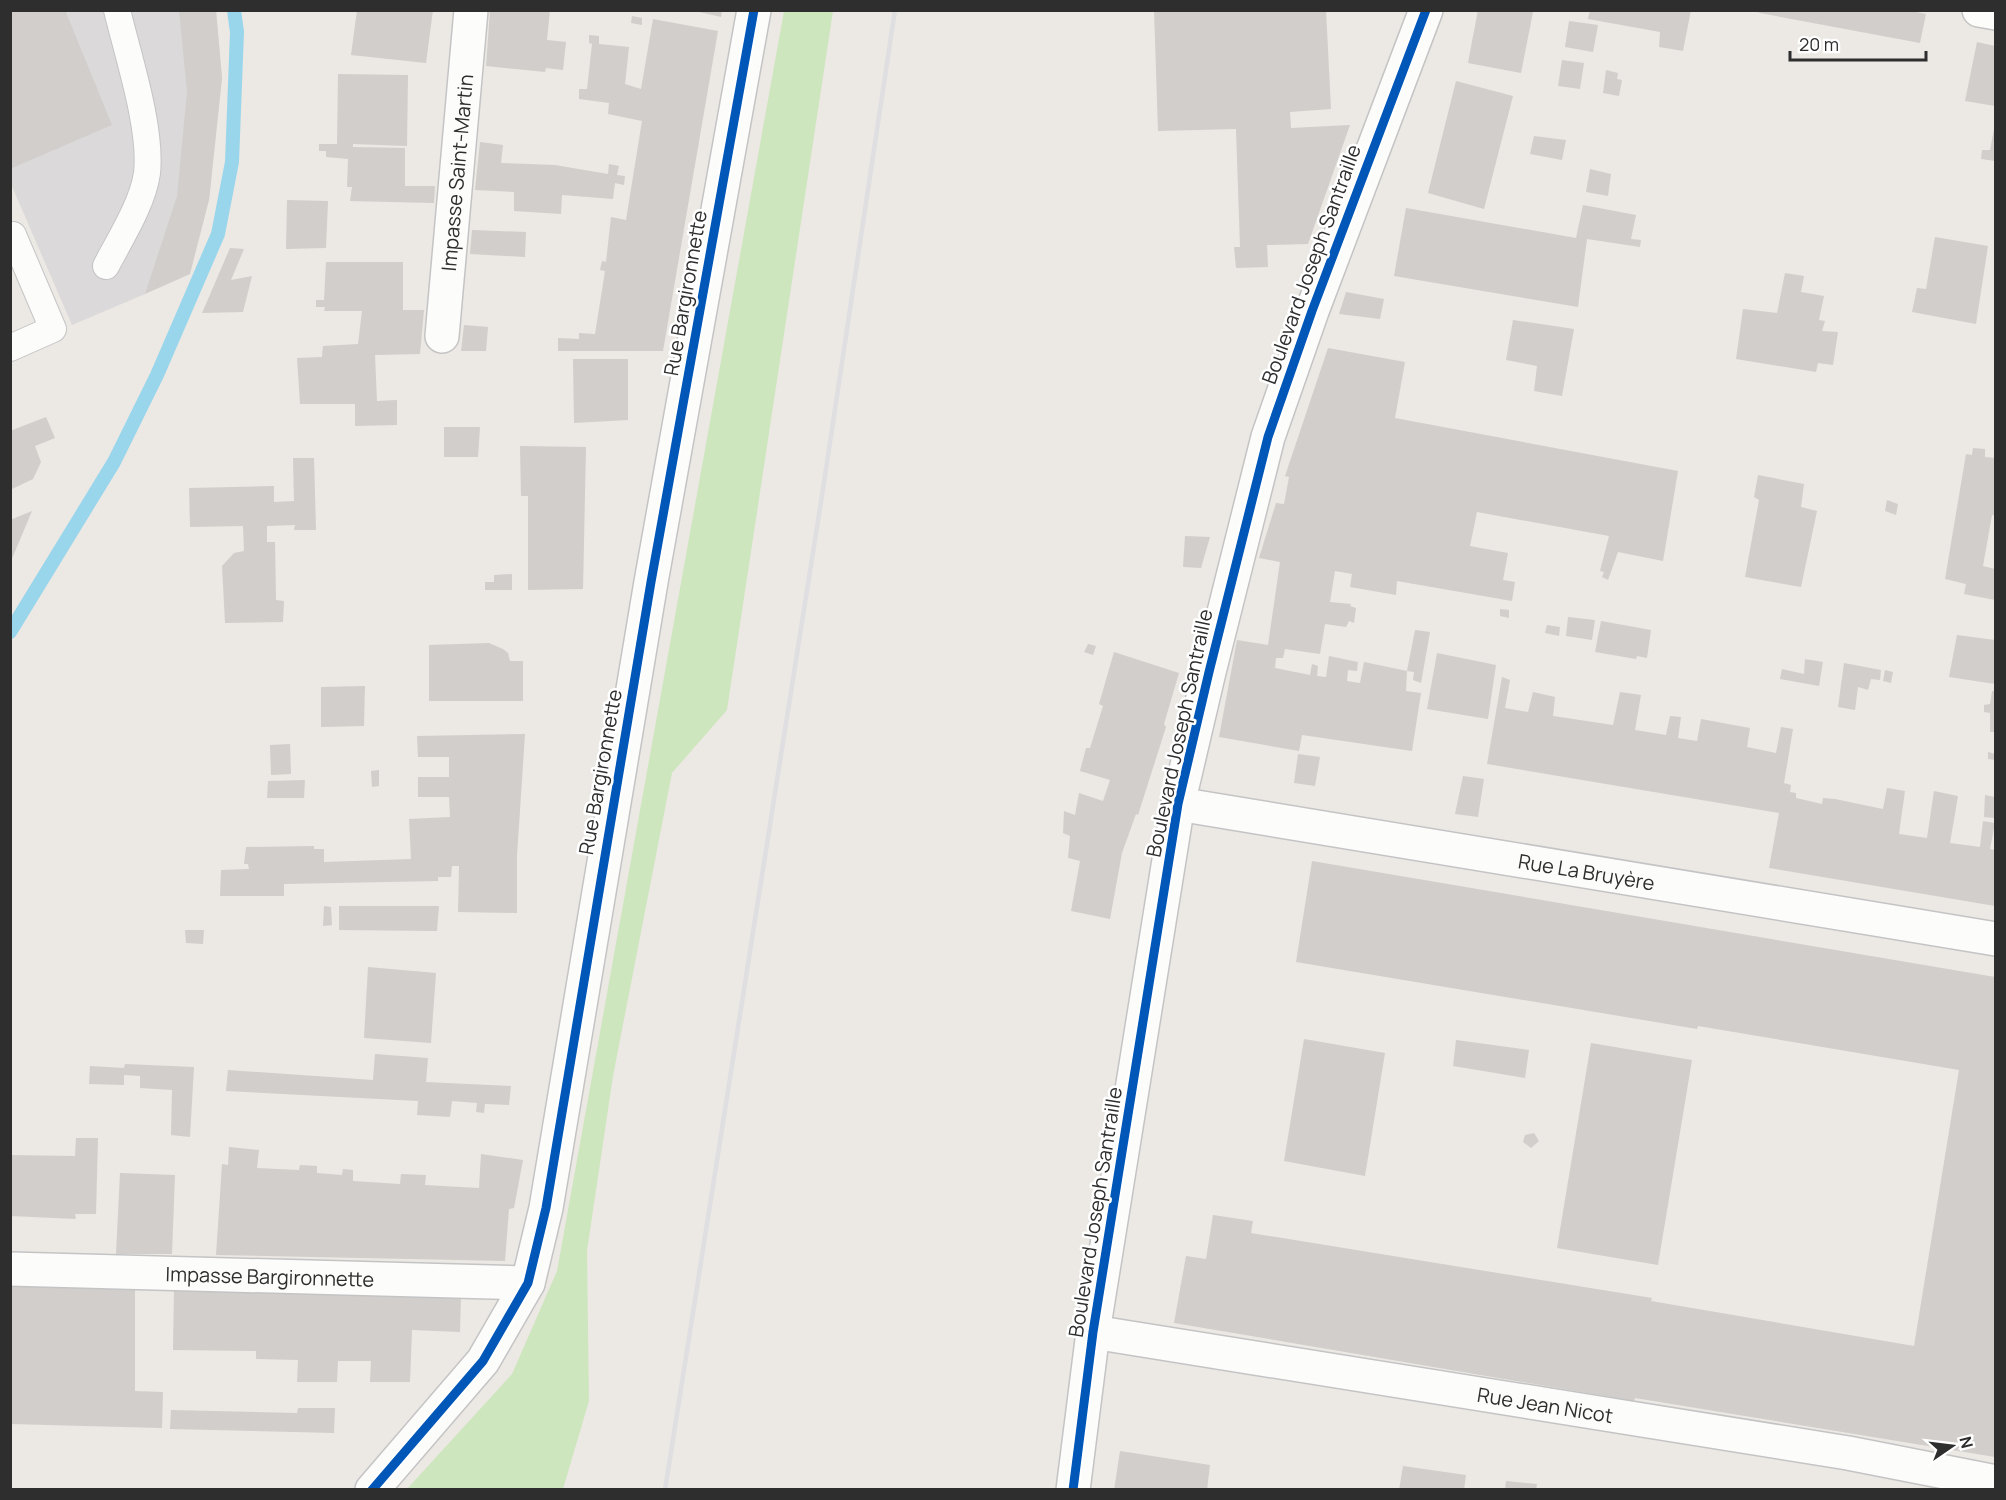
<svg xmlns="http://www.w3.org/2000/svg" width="2006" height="1500" viewBox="0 0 2006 1500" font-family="Manrope,sans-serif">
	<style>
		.industrial { fill: #dcd9db }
		.green { fill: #cee6be }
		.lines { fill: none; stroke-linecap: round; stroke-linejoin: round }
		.stream { stroke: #99d6ec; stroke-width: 14 }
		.building { fill: #d1cecb }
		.service-casing { stroke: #c5c4c5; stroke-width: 28 }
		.minor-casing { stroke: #c5c4c5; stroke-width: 36 }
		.service { stroke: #fcfcfb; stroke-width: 26 }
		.minor { stroke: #fcfcfb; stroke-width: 33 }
		.rail { stroke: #dfdfe1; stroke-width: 4.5 }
		.cycleway-casing { stroke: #fff; stroke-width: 13 }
		.cycleway { stroke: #0057b8; stroke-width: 9 }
		.labels { text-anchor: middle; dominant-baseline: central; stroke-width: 5; stroke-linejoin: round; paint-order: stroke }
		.street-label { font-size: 20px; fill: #2e2e2e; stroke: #fff }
	</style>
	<rect width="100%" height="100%" fill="#ece8e4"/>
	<!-- industrial -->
	<path class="industrial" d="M 10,11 L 216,11 L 222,78 L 209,200 L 145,294 L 72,325 L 11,184 Z"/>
	<!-- green -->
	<path class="green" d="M 784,11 L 833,11 L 727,710 L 672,773 L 613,1076 L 587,1251 L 589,1401 L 563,1489 L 407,1489 L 512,1374 L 557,1271 Z"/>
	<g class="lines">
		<!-- stream -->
		<path class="stream" d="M 10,632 L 114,462 L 157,375 L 218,234 L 232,162 L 237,32 L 234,10"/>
	</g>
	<!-- building -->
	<g class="building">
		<path d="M 10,10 L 65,10 L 112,125 L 10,169 Z"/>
		<path d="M 179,10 L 216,10 L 222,78 L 209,200 L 190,274 L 145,294 L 177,196 L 187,92 Z"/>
		<path d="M 357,10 L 433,10 L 426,63 L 351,55 Z"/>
		<path d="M 490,10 L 550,10 L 547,40 L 566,42 L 563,70 L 546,68 L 545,72 L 486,66 Z"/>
		<path d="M 691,10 L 722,10 L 721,17 Z"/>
		<path d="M 1154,10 L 1326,10 L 1331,109 L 1290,112 L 1291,128 L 1350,125 L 1308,244 L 1267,245 L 1268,267 L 1236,268 L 1234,247 L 1240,247 L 1236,129 L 1158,131 Z"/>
		<path d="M 1478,10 L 1521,10 L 1533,12 L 1521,73 L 1468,63 Z"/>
		<path d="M 1590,10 L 1691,10 L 1683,51 L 1659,47 L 1660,32 L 1588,19 Z"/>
		<path d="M 1753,10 L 1907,10 L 1926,14 L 1920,43 L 1760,13 Z"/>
		<path d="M 632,16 L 642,18 L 642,25 L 631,23 Z"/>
		<path d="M 653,19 L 718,31 L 663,351 L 558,351 L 558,338 L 579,339 L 579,333 L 595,334 L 605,271 L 600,270 L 602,261 L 606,262 L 611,217 L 626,220 L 642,121 L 608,114 L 609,103 L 579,99 L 579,89 L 587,89 L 592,44 L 589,43 L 589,35 L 599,36 L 599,44 L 629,47 L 625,84 L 641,89 Z"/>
		<path d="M 1569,21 L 1598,25 L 1593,52 L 1565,47 Z"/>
		<path d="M 1977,42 L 1995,46 L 1995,106 L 1965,101 Z"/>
		<path d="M 1562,60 L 1584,63 L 1580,89 L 1558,86 Z"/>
		<path d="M 1606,70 L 1618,73 L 1617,79 L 1622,80 L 1619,96 L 1603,93 Z"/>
		<path d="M 338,74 L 408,75 L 407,146 L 353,144 L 353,147 L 405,148 L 405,186 L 435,186 L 434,203 L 350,201 L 352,187 L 347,187 L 348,159 L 326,157 L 326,151 L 319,151 L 319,144 L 337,144 Z"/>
		<path d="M 1456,81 L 1513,96 L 1484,209 L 1428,193 Z"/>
		<path d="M 1994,129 L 1995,161 L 1981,159 L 1982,150 L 1990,150 Z"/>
		<path d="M 1534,136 L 1566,140 L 1562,160 L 1530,154 Z"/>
		<path d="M 480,142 L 503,145 L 501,163 L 555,165 L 608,174 L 609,164 L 619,166 L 617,175 L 625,176 L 624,185 L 615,183 L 613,199 L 562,195 L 561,214 L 514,211 L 514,192 L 475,190 Z"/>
		<path d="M 1590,169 L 1611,174 L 1608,196 L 1586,192 Z"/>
		<path d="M 287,200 L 328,201 L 326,248 L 286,249 Z"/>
		<path d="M 1583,205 L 1636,215 L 1631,239 L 1641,240 L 1640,247 L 1587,239 L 1578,307 L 1394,276 L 1406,208 L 1576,238 Z"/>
		<path d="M 472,230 L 526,232 L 525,257 L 470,254 Z"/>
		<path d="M 1935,237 L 1988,246 L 1976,324 L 1912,312 L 1917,288 L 1926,289 Z"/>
		<path d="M 230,248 L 244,249 L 231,280 L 252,276 L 243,312 L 202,313 Z"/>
		<path d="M 326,262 L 403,262 L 403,310 L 424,310 L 420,354 L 375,355 L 377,401 L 397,400 L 397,425 L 355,426 L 355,404 L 300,404 L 297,358 L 322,357 L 323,346 L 358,344 L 362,311 L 324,311 L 325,307 L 316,307 L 316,300 L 324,300 Z"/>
		<path d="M 1785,273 L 1804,276 L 1801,292 L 1824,296 L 1819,320 L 1825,321 L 1822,331 L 1838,332 L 1833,365 L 1818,363 L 1816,372 L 1736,359 L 1743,309 L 1777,313 Z"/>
		<path d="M 1346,292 L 1384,299 L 1380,319 L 1339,314 Z"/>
		<path d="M 1513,320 L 1574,329 L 1562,396 L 1534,391 L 1537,366 L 1506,360 Z"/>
		<path d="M 464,325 L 488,327 L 486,351 L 461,351 Z"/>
		<path d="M 1328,348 L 1405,362 L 1395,418 L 1678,471 L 1663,561 L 1618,552 L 1608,580 L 1602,577 L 1604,572 L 1600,571 L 1609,536 L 1477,512 L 1470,546 L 1508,553 L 1503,580 L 1515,582 L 1512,601 L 1397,581 L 1396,595 L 1350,587 L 1352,574 L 1335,571 L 1330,602 L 1351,604 L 1350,606 L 1356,608 L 1354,623 L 1349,621 L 1346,627 L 1325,624 L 1320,654 L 1285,649 L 1283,658 L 1276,658 L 1275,668 L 1310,675 L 1312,664 L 1318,666 L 1317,676 L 1326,677 L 1329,656 L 1358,662 L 1357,671 L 1348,670 L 1347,681 L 1360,683 L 1364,662 L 1407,671 L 1406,691 L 1421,693 L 1412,751 L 1302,735 L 1299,751 L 1219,737 L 1237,640 L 1268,645 L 1280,562 L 1259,558 L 1276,503 L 1284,504 L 1289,477 L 1285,476 Z"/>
		<path d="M 573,359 L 628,359 L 628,420 L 574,423 Z"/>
		<path d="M 46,417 L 55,438 L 35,446 L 41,462 L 33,479 L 10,490 L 10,431 Z"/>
		<path d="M 444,427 L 480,427 L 478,457 L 444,457 Z"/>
		<path d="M 520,446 L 586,447 L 583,589 L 528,590 L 528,496 L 521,496 Z"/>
		<path d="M 1973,448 L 1985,449 L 1985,457 L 1995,458 L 1995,516 L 1992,515 L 1983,566 L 1995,569 L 1995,600 L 1964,594 L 1966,584 L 1945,579 L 1966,454 L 1972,455 Z"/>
		<path d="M 293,458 L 314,458 L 316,530 L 294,530 L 295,525 L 267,526 L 267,542 L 275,542 L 276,600 L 284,601 L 283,622 L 225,623 L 222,566 L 234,553 L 244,551 L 243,526 L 190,527 L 189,488 L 274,486 L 274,502 L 294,501 Z"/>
		<path d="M 1758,475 L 1804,484 L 1801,507 L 1817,511 L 1801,587 L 1745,577 L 1759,500 L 1754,497 Z"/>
		<path d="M 1887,500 L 1898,504 L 1896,515 L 1885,511 Z"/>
		<path d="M 32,511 L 11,561 L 10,561 L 10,520 Z"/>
		<path d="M 1185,536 L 1210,537 L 1201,568 L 1183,567 Z"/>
		<path d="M 512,574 L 512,590 L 485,590 L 485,582 L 494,582 L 494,575 Z"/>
		<path d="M 1500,609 L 1509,610 L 1509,618 L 1500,616 Z"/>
		<path d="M 1568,617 L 1595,620 L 1592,640 L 1566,636 Z"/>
		<path d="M 1601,621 L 1651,630 L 1647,658 L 1637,656 L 1636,659 L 1595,652 Z"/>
		<path d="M 1547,625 L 1560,627 L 1559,636 L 1545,633 Z"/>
		<path d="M 1415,630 L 1430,632 L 1421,683 L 1413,680 L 1414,672 L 1407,671 Z"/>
		<path d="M 1957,635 L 1995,640 L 1995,684 L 1949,677 Z"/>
		<path d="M 489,643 L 503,649 L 508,653 L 510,661 L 523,661 L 523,701 L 429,701 L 429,645 Z"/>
		<path d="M 1088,644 L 1096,646 L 1093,655 L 1084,652 Z"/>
		<path d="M 1114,652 L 1179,673 L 1164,724 L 1166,727 L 1138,815 L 1136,814 L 1122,853 L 1110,919 L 1071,911 L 1080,861 L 1068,858 L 1070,836 L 1063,833 L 1064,811 L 1075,815 L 1079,793 L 1103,801 L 1110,780 L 1080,771 L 1086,748 L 1090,748 L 1103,706 L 1099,704 Z"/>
		<path d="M 1437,653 L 1496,665 L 1488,719 L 1427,709 Z"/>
		<path d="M 1805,659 L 1823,662 L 1819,686 L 1780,679 L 1782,669 L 1804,674 Z"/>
		<path d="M 1844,663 L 1881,670 L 1880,680 L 1871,679 L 1868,690 L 1858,687 L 1855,710 L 1838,707 Z"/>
		<path d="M 1885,670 L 1893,672 L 1891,683 L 1883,681 Z"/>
		<path d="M 1502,677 L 1510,680 L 1505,708 L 1528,712 L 1533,692 L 1555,697 L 1553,716 L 1613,725 L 1620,692 L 1641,695 L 1635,730 L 1666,735 L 1670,716 L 1681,717 L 1678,738 L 1697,741 L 1701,719 L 1750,728 L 1747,747 L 1776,753 L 1781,727 L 1793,729 L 1784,783 L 1791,785 L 1790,792 L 1796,793 L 1796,798 L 1822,804 L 1823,798 L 1835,799 L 1883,809 L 1887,788 L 1905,791 L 1899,834 L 1927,838 L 1934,791 L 1958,796 L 1950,843 L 1980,847 L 1983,821 L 1995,823 L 1990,849 L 1995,850 L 1995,906 L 1769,868 L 1779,813 L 1487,764 Z"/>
		<path d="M 365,686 L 364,726 L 321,727 L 321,687 Z"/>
		<path d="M 1992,691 L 1995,691 L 1995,732 L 1990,732 L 1990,713 L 1984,712 L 1984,705 L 1990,704 Z"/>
		<path d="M 525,734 L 517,856 L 517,913 L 458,912 L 459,866 L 452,866 L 451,877 L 438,877 L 438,881 L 284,884 L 284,896 L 220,896 L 221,870 L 249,869 L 248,864 L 244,864 L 246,847 L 314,846 L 314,849 L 324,849 L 324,862 L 411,859 L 409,819 L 450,817 L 449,797 L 418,797 L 418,777 L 449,777 L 449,757 L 418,757 L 417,736 Z"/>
		<path d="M 290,744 L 291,774 L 271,775 L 270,745 Z"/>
		<path d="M 1988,752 L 1995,754 L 1995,760 L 1988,759 Z"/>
		<path d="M 1298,754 L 1320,757 L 1315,786 L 1294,783 Z"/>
		<path d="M 379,770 L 379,786 L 372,787 L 371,771 Z"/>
		<path d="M 1463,776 L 1484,779 L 1478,817 L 1455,814 Z"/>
		<path d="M 305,780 L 304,798 L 267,798 L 268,781 Z"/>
		<path d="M 1985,795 L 1995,797 L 1995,818 L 1984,817 Z"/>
		<path d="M 1312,861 L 1995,977 L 1995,1457 L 1635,1398 L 1634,1401 L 1174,1323 L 1186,1256 L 1206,1259 L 1213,1215 L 1253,1221 L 1251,1233 L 1652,1298 L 1651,1301 L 1914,1346 L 1959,1070 L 1698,1026 L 1697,1029 L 1296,962 Z"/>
		<path d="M 324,906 L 331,907 L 332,925 L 323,926 Z"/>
		<path d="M 339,906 L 439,906 L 437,931 L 339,930 Z"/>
		<path d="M 185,930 L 204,930 L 203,944 L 186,943 Z"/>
		<path d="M 368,967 L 436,973 L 431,1043 L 364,1038 Z"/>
		<path d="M 1304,1039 L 1385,1053 L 1365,1176 L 1284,1161 Z"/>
		<path d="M 1456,1040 L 1529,1050 L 1525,1078 L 1453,1066 Z"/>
		<path d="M 1591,1043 L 1692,1060 L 1658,1265 L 1557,1248 Z"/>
		<path d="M 375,1054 L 428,1058 L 426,1082 L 511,1086 L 509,1105 L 485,1104 L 484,1113 L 476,1112 L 477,1103 L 452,1101 L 450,1117 L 417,1115 L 418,1101 L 226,1091 L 228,1070 L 373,1080 Z"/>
		<path d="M 125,1064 L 194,1067 L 190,1137 L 171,1135 L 172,1090 L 140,1088 L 140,1076 L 124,1075 L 124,1085 L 89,1084 L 90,1066 L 124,1068 Z"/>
		<path d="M 1534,1133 L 1539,1141 L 1531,1148 L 1523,1142 L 1525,1135 Z"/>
		<path d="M 76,1138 L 98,1138 L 96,1214 L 75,1214 L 76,1219 L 10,1216 L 10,1155 L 75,1156 Z"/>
		<path d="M 229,1147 L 259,1150 L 257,1168 L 299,1170 L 300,1165 L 317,1166 L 317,1173 L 342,1175 L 343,1169 L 353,1170 L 353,1181 L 400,1184 L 401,1174 L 426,1175 L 425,1185 L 479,1188 L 481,1154 L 523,1160 L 514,1208 L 509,1209 L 505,1261 L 216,1255 L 222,1164 L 228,1165 Z"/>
		<path d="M 120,1173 L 175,1175 L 172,1254 L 116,1254 Z"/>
		<path d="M 10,1285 L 135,1289 L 135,1391 L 163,1392 L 162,1428 L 10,1424 Z"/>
		<path d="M 174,1290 L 461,1296 L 460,1332 L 412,1330 L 410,1382 L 370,1382 L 371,1361 L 338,1361 L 337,1382 L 297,1382 L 298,1360 L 256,1359 L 256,1351 L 173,1350 Z"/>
		<path d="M 298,1408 L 335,1408 L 334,1433 L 170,1429 L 171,1410 L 297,1413 Z"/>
		<path d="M 1120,1451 L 1210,1465 L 1207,1490 L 1114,1490 Z"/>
		<path d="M 1403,1466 L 1466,1475 L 1464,1490 L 1399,1490 Z"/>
		<path d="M 1506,1481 L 1537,1484 L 1536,1490 L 1505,1490 Z"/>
	</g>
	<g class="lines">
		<defs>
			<g id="service">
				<path d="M 10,237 L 13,235 L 53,329 L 10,348"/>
				<path d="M 106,266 C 120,239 143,203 147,173 C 152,128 128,56 117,10"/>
			</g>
			<g id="minor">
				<path d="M 1979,10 L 1996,13"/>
				<path id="s1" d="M 442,336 L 471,10"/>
				<path id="s2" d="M 1178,804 L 1996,939"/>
				<path id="s3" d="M 10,1269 L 528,1283"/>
				<path id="s4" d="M 1093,1332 L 1848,1453 L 1996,1482"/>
				<path d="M 372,1490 L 483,1361 L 528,1283 L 546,1208 L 651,582 L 754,10"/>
				<path d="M 1073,1490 L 1093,1332 L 1178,804 L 1209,672 L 1268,437 L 1312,311 L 1426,10"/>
			</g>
		</defs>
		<!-- service casing -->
		<use href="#service" class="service-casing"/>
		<!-- minor casing -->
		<use href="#minor" class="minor-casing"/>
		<!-- service -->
		<use href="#service" class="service"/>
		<!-- minor -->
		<use href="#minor" class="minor"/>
		<!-- rail -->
		<path class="rail" d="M 665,1490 L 823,489 L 895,10"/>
		<defs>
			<g id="cycleway">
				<path d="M 372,1490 L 483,1361 L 528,1283 L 546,1208 L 651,582 L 754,10"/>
				<path d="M 1073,1490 L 1093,1332 L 1178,804 L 1209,672 L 1268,437 L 1312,311 L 1426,10"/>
			</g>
		</defs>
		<!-- cycleway casing -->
		<use href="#cycleway" class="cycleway-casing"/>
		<!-- cycleway -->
		<use href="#cycleway" class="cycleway"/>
	</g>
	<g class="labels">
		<!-- street labels -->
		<g class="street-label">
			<text stroke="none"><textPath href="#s1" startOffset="164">Impasse Saint-Martin</textPath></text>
			<text transform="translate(1311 264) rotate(-70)">Boulevard Joseph Santraille</text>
			<text transform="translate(685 293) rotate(-80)">Rue Bargironnette</text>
			<text transform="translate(1179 733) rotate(-78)">Boulevard Joseph Santraille</text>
			<text transform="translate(600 772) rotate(-80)">Rue Bargironnette</text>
			<text stroke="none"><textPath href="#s2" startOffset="414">Rue La Bruyère</textPath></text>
			<text transform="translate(1095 1212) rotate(-81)">Boulevard Joseph Santraille</text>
			<text stroke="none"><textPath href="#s3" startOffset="260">Impasse Bargironnette</textPath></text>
			<text stroke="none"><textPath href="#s4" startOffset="458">Rue Jean Nicot</textPath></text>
		</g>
	</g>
	<!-- border -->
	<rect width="2006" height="1500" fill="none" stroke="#2e2e2e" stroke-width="24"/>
	<!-- north arrow -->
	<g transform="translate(1952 1446) rotate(76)" stroke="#ffffff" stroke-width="4.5" paint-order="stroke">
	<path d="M0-4.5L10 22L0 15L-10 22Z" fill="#2e2e2e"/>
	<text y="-9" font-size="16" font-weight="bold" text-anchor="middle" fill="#2e2e2e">N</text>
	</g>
	<!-- scale -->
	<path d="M1790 51v9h136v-9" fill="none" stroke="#2e2e2e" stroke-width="3"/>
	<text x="1799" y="51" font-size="18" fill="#2e2e2e" stroke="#ffffff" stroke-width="4.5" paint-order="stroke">20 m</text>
</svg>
